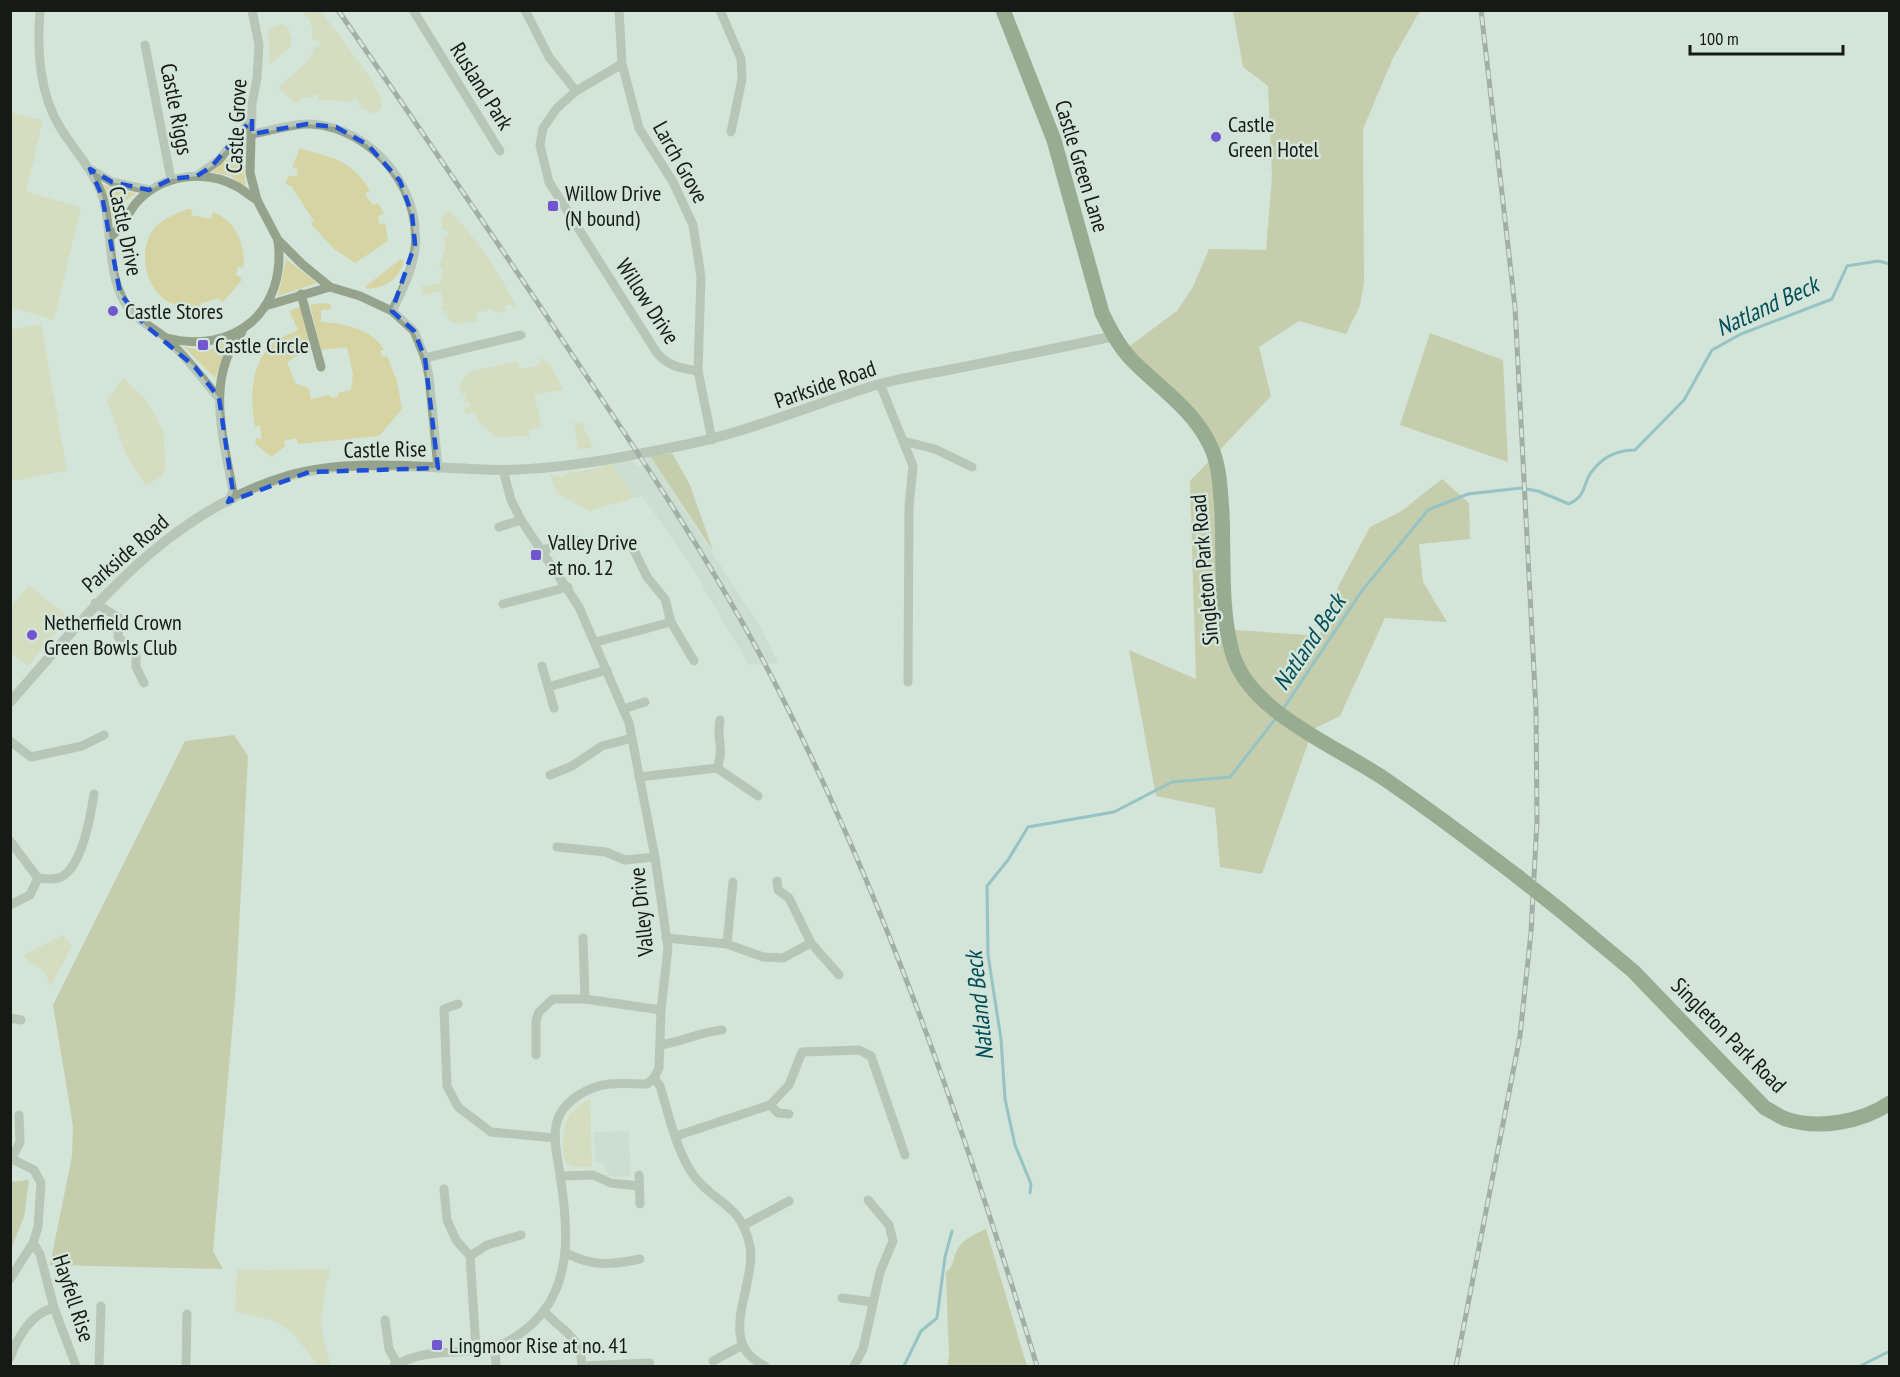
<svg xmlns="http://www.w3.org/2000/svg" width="1900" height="1377" viewBox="0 0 1900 1377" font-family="'PT Sans Narrow',sans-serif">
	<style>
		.built { fill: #c0d7c8 }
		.green { fill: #d6d4a2 }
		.forest { fill: #b6b275 }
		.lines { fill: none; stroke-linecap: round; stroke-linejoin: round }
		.stream { stroke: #4c9caa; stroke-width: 3 }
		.minor { stroke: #96a38c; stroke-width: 9 }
		.tertiary { stroke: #96a38c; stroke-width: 10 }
		.trunk { stroke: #4f683a; stroke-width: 15 }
		.rail-casing { stroke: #656f69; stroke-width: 5 }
		.rail { stroke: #d3e4d9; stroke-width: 3; stroke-dasharray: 9; stroke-linecap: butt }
		.trunk-bridge { stroke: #4f683a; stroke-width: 15 }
		.marked { fill: none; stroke: #1d4ed8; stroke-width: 4.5; stroke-dasharray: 12 8; stroke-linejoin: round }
		.poi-dot { fill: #7256d0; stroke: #d3e4d9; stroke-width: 2 }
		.labels { text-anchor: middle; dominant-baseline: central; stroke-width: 5; stroke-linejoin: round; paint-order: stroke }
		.street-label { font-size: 22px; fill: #151a17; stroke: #d3e4d9 }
		.poi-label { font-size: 22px; fill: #151a17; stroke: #d3e4d9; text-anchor: start }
		.water-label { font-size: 24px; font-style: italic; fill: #014d58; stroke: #d3e4d9 }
	</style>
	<rect width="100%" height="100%" fill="#d3e4d9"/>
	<!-- built -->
	<g class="built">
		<path d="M 650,456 L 761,628 L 778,663 L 749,665 L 688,561 L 642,496 L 634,498 L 611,463 L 632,460 L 637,467 L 648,462 L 646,457 Z"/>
		<path d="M 629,1131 L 630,1176 L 613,1177 L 606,1172 L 603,1162 L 595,1162 L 594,1132 Z"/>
	</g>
	<!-- green -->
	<g class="green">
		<path d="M 301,11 L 321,11 L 369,76 L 382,101 L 381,109 L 374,114 L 359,107 L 359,101 L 354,99 L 350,102 L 318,99 L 318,95 L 313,94 L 313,98 L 302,97 L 296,104 L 278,88 C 291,74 308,66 315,47 L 321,46 L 319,40 L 313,41 L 311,21 Z"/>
		<path d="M 282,24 L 289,29 L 292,46 L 270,64 L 268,29 Z"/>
		<path d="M 11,113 L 43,120 L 26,192 L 81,207 L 54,320 L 11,307 Z"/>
		<path d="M 246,143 L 243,165 L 246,188 L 231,176 L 212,172 Z"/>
		<path d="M 300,148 C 334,159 349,158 370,190 L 365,194 L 373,205 L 378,203 L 384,214 L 378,216 L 379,224 L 385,223 L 388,241 L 355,263 L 333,248 L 311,224 L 314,221 L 291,186 L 285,184 L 289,175 L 296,177 L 298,169 L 292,167 Z"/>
		<path d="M 102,184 L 119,191 L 136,193 L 121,204 L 113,222 L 108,198 Z"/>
		<path d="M 188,209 L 192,209 L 191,215 L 211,219 L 213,212 C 235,220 247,246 243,268 L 238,266 L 236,276 L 242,277 L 241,281 L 224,301 L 222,302 L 219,298 L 200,304 L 201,309 C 192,307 181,307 173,304 C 148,294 138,258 150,235 C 158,220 173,215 188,209 Z"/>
		<path d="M 449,210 C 476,238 500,273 517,309 L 514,309 L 512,304 L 505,306 L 505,311 L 497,313 L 491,309 L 476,314 L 477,321 L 455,324 L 447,319 L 450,315 L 440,309 L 444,306 L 441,291 L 423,295 L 422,286 L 440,284 L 443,269 L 439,267 L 446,247 L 443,237 L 448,236 L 447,230 L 442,230 L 441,218 Z"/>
		<path d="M 286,259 L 317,283 L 278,296 Z"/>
		<path d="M 401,259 L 404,261 C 399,280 385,288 366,289 L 366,286 Z"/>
		<path d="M 320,303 L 331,304 L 330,310 L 321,310 L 321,322 C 342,323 374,329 384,350 L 380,351 L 383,357 L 387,356 L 397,381 L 402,409 L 379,436 L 298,444 L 296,438 L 284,441 L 285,446 L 272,457 L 255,444 L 256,438 L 262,439 L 260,426 L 255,426 C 250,398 250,364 273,343 C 279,337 291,334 298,330 L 289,311 L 301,306 L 311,348 L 287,362 L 295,383 L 308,388 L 311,399 L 330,395 L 331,398 L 338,397 L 338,393 L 351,390 L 353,374 L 347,347 L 321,350 L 310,305 Z"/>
		<path d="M 41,324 L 67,471 L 11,481 L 11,329 Z"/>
		<path d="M 228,341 L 215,378 L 184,347 L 208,351 Z"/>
		<path d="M 540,357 L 550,364 L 563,389 L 534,395 L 542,426 L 529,430 L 529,436 L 496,437 L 476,419 L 477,416 L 472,412 L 468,415 L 465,413 L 464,408 L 470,407 L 469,402 L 463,403 L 466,400 L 466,394 L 462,394 L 459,386 L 469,372 L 518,361 L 520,369 L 540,365 Z"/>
		<path d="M 123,378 L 145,399 L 163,430 L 166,467 L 162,476 L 146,486 L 126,454 L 107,400 Z"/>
		<path d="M 581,422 L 593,447 L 578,450 L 574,423 Z"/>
		<path d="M 604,463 L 611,463 L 634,498 L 589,511 L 556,492 L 550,474 L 563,477 L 563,474 L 603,467 Z"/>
		<path d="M 29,585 L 68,617 L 28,666 L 11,652 L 11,607 Z"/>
		<path d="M 63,935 L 72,946 L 50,987 C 45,963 30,968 24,955 Z"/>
		<path d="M 590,1099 L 592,1167 C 585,1167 574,1168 568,1164 C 563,1159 563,1152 563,1146 C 562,1122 569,1110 590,1099 Z"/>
		<path d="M 330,1269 C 321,1311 316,1326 332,1366 L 318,1366 C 287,1324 288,1322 235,1312 L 237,1270 Z"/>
	</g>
	<!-- forest -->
	<g class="forest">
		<path d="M 1233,11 L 1420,11 L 1393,58 L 1363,129 L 1364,282 L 1360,306 L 1346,334 L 1299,321 L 1259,347 L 1271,396 L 1214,456 L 1224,629 L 1319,636 L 1338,587 L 1370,527 L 1400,512 L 1442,479 L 1469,503 L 1470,539 L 1419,544 L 1423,582 L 1447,622 L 1385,618 L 1340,716 L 1313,729 L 1262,874 L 1220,867 L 1215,808 L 1156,796 L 1129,650 L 1196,679 L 1190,481 L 1214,456 L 1210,446 L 1124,350 L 1177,311 L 1193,287 L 1209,249 L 1266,250 L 1272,176 L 1268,86 L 1243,67 Z"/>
		<path d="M 1430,333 L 1503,360 L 1508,462 L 1400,425 Z"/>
		<path d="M 672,453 L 690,485 L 713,551 L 650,456 Z"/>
		<path d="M 234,735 L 248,756 L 236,986 L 213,1251 L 223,1269 L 50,1265 L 72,1156 L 73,1126 L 53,1005 L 185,741 Z"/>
		<path d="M 29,1180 L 24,1217 L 11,1249 L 11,1182 Z"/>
		<path d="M 986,1229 L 1027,1366 L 947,1366 L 949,1357 L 946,1272 C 954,1267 953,1258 957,1250 C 964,1238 975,1234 986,1229 Z"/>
	</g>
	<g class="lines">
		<!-- stream -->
		<g class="stream">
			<path d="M 1283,709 L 1361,592 L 1428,510 L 1468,494 L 1521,488 L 1538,491 L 1569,504 C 1589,494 1581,484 1593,470 C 1604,456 1619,450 1635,450 L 1684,400 L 1712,350 L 1741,334 L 1832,299 L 1847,266 L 1878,261 L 1890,264"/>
			<path d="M 1030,1193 L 1031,1184 L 1015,1145 L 1005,1099 L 1001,1039 L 988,955 L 987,886 L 1008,860 L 1028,827 L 1114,812 L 1172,782 L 1230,777 L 1277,717"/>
			<path d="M 904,1366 L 921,1331 L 937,1318 L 945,1257 L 952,1231"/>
			<path d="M 1860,1366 L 1890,1351"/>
		</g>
		<!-- minor -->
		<g class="minor">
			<path d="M 40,10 C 37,51 39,94 61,129 C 75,151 93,170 102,195 C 114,231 105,277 129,309 C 140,323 155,328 168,340 C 187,358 202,378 219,398"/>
			<path d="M 252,10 L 259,45 L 257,78 L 252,104 L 250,173 L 257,200 L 278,240 L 302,264 L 330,287 L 360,296 L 392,311 L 414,331 L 425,358 L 429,376 L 438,468"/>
			<path d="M 413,10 L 500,151"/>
			<path d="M 525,10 L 549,57 L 576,91"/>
			<path d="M 619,10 L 622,64 L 639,128 L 673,182 L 693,225 L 701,277 L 698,371 L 712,440"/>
			<path d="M 720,10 L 741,59 L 742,79 L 731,132"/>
			<path d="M 145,45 L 171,179"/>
			<path d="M 622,64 L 576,91 L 557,108 L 543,128 L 540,145 L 549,182 L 657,353 C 669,367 681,368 698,371"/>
			<path d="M 252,134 C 271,131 292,123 311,124 C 375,128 428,195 413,260 C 409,278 400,295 392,311"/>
			<path d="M 90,169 L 112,182 L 149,190"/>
			<path d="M 197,176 L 219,160 L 252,119"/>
			<path d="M 111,236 C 121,230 128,213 136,203 C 161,175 204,168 238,187 C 244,191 250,196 257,200"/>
			<path d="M 301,294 L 321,367"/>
			<path d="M 265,306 L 330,287"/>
			<path d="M 167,338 C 235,355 287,311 278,240"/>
			<path d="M 425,358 L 521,335"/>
			<path d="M 880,384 L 913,466 L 909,507 L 908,682"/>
			<path d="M 903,441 L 935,449 L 972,467"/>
			<path d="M 503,470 L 511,500 L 521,520 L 579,607 L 629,723 L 655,857 L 668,948 L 661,1010 L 659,1068 L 654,1078 L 660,1086 C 669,1115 676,1151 694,1176 C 716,1205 741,1203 750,1246 C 757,1285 714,1343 765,1366"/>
			<path d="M 228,502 L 233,492 C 224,439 204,379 242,332"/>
			<path d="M 499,527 L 521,520"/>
			<path d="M 632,546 L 647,577 L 665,599 L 671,622 L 694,661"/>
			<path d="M 541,551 L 575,539"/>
			<path d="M 95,603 L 119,618 L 118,637 L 136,654 L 136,667 L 144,683"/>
			<path d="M 503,604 L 568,587"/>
			<path d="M 596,642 L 671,622"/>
			<path d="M 542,666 L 554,708"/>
			<path d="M 548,687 L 607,670"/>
			<path d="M 623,709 L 645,702"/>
			<path d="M 10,741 L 31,757 L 82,746 L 104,735"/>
			<path d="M 717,768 C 725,748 716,739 720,720"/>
			<path d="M 550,775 L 572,766 L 602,746 L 632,738"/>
			<path d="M 639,777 L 717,768 L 758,796"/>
			<path d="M 10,841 L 38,878 C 45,879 54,880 61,877 C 82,867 91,814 94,794"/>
			<path d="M 557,847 L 606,852 L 625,860 L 655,857"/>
			<path d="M 777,881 L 778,890 L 789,898 L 811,943 L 839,975"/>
			<path d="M 10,905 L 30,895 L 38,878"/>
			<path d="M 583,938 L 585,999"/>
			<path d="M 666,938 L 727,944 L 763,957 L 783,958 L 811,943"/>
			<path d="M 727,944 L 733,882"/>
			<path d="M 458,1004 L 444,1009 L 447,1086 L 458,1107 L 491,1132 L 555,1138"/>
			<path d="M 10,1018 L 21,1020"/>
			<path d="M 660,1045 C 682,1042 700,1032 722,1030"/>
			<path d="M 536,1055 L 536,1021 L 539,1012 L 553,999 L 585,999 L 661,1010"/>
			<path d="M 770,1105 L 778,1113 L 789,1114"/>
			<path d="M 676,1136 L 770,1105 L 789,1085 L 802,1052 L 859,1050 L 871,1056 L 905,1155"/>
			<path d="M 10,1158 L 34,1170 L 41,1183 L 38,1227 L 33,1243 L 10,1279"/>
			<path d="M 12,1158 L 20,1142 L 19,1115"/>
			<path d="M 639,1175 L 640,1204"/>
			<path d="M 560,1176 L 593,1175 L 611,1183 L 639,1186"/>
			<path d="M 444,1189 L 447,1220 L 456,1240 L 470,1256 L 476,1349"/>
			<path d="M 744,1225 L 789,1201"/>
			<path d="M 33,1243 L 40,1254 L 54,1308 L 76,1366"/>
			<path d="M 566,1253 C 593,1267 611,1265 640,1259"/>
			<path d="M 470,1256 L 487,1245 L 521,1235"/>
			<path d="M 842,1298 L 873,1302"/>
			<path d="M 544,1311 C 562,1332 581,1335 582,1366"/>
			<path d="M 385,1320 L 389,1349 L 398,1365"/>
			<path d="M 495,1347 L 496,1366"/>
			<path d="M 10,1358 C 17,1338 32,1312 54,1308"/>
			<path d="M 713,1361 L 743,1345"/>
			<path d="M 99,1366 L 101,1306"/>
			<path d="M 186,1366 L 187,1314"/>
			<path d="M 394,1366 C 431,1345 462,1357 496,1347 C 513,1341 533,1325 543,1312 C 573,1274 567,1219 560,1175 C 558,1159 553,1143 556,1126 C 560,1102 588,1086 610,1084 C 622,1083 635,1084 647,1084 L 654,1078"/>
			<path d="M 582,1366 L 650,1363"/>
			<path d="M 854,1366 L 863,1349 L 880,1272 L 893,1241 L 889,1225 L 868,1200"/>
		</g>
		<!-- tertiary -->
		<path class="tertiary" d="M 10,702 C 92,610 164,513 288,476 C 353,457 433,469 500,470 C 557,470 618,458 674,447 C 744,434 808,406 876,385 C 901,378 928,374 953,369 C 1007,358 1060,348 1114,336"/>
		<!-- trunk -->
		<g class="trunk">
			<path d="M 1003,10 L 1054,140 L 1102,313 C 1110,329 1118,345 1131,359 C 1158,387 1193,409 1210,445 C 1220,465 1220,489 1222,512 C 1224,557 1220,607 1232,652 C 1249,714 1340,747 1389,782 C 1433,812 1475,844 1517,876"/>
			<path d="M 1560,910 L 1633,971 L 1765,1108 C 1772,1111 1779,1117 1786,1119 C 1818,1130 1862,1122 1890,1103"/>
		</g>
		<defs>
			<g id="rail">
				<path d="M 338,10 C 420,129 502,248 581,368 C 643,460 704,552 757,649 C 878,876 962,1121 1037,1366"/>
				<path d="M 1456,1366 L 1520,1036 L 1531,932 L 1537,821 L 1536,710 L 1515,307 L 1481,10"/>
			</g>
		</defs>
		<!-- rail casing -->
		<use href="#rail" class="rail-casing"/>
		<!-- rail -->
		<use href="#rail" class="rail"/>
		<!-- trunk-bridge -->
		<path class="trunk-bridge" d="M 1517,876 L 1560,910"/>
	</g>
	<!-- marked area -->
	<path d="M0 0H1900V1377H0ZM 252,119 L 252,134 L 307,124 L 336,127 L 368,145 L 400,181 L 412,214 L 415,244 L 392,311 L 414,331 L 425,358 L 438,468 L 309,472 L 228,502 L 233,492 L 219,398 L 195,367 L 145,325 L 120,293 L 102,196 L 90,169 L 112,182 L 149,190 L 171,179 L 197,176 L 212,166 Z" fill="#d3e4d9" fill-opacity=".55" fill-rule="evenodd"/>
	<path class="marked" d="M 252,119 L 252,134 L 307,124 L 336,127 L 368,145 L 400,181 L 412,214 L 415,244 L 392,311 L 414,331 L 425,358 L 438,468 L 309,472 L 228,502 L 233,492 L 219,398 L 195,367 L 145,325 L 120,293 L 102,196 L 90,169 L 112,182 L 149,190 L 171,179 L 197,176 L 212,166 Z"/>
	<!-- markers -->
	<g class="poi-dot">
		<circle cx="1216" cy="137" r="6"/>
		<rect x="547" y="200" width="12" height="12" rx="3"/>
		<circle cx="113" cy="311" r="6"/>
		<rect x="197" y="339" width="12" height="12" rx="3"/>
		<rect x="530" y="549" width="12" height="12" rx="3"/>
		<circle cx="32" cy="635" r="6"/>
		<rect x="431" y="1339" width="12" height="12" rx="3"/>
	</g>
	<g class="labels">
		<!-- street labels -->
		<g class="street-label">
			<text transform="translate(482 86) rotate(58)">Rusland Park</text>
			<text transform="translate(177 109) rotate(79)">Castle Riggs</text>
			<text transform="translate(236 126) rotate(-87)">Castle Grove</text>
			<text transform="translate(681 162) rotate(61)">Larch Grove</text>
			<text transform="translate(1082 166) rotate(73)">Castle Green Lane</text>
			<text transform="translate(126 231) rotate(78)">Castle Drive</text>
			<text transform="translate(648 301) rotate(57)">Willow Drive</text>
			<text transform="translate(825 384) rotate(-19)">Parkside Road</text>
			<text transform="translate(385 449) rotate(-1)">Castle Rise</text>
			<text transform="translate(125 553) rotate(-41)">Parkside Road</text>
			<text transform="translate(1204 570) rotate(-95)">Singleton Park Road</text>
			<text transform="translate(641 912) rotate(-96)">Valley Drive</text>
			<text transform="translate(1729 1035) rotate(45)">Singleton Park Road</text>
			<text transform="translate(74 1298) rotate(72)">Hayfell Rise</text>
		</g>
		<!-- poi labels -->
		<g class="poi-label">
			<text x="1228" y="124">Castle<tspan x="1228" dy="25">Green Hotel</tspan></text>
			<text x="565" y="193">Willow Drive<tspan x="565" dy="25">(N bound)</tspan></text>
			<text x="125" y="311">Castle Stores</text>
			<text x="215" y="345">Castle Circle</text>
			<text x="548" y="542">Valley Drive<tspan x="548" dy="25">at no. 12</tspan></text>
			<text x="44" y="622">Netherfield Crown<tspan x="44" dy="25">Green Bowls Club</tspan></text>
			<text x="449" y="1345">Lingmoor Rise at no. 41</text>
		</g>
		<!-- water labels -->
		<g class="water-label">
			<text transform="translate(1767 306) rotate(-25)">Natland Beck</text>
			<text transform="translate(1309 642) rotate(-56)">Natland Beck</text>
			<text transform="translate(979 1006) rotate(-96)">Natland Beck</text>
		</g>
	</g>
	<!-- border -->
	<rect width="1900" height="1377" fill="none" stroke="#151a17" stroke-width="24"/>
	<!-- scale -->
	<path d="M1690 45v9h153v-9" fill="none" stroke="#151a17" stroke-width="3"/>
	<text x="1699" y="45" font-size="18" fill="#151a17" stroke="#d3e4d9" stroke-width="4.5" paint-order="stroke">100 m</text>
</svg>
